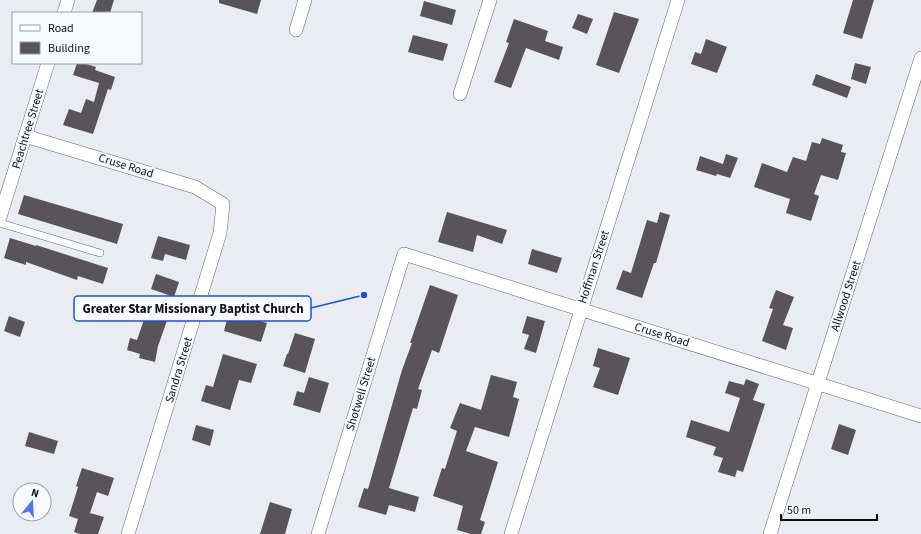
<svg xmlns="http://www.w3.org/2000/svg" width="921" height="534" viewBox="0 0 921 534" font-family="'Source Sans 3',sans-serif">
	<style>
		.building { fill: #585457 }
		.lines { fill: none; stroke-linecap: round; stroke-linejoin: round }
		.service-casing { stroke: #616467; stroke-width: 8 }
		.minor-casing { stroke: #616467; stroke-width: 14 }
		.service { stroke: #fff; stroke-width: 7 }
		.minor { stroke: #fff; stroke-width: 13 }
		.labels { text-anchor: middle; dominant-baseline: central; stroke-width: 4; stroke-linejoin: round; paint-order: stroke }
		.street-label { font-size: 12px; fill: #0f1011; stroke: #f7fafe }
		.leader { fill: none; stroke: #1d4ed8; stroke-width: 1.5 }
		.callout-dot { fill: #1d4ed8; stroke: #f7fafe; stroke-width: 1.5 }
		.callout { fill: #f7fafe; stroke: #1d4ed8; stroke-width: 1.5 }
		.callout-label { font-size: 13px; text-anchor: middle; font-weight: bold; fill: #0f1011 }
	</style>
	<rect width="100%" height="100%" fill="#e9edf1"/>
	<!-- building -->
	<g class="building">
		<path d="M 97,0 L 114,0 L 110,13 L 92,13 Z"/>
		<path d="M 219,0 L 261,0 L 257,14 L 219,3 Z"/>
		<path d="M 853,0 L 874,0 L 862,39 L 843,33 Z"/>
		<path d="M 424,1 L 456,10 L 452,25 L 420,16 Z"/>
		<path d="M 614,12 L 639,19 L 619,73 L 596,65 Z"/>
		<path d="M 578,14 L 593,19 L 587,34 L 572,28 Z"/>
		<path d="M 514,19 L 548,31 L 545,41 L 563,47 L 559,60 L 526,48 L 511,88 L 494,82 L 509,43 L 506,42 Z"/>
		<path d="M 413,35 L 448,44 L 443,61 L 408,52 Z"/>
		<path d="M 706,39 L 727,47 L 717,73 L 691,64 L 695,52 L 701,54 Z"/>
		<path d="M 77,63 L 83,63 L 96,67 L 95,70 L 115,77 L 111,90 L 108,89 L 93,134 L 63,125 L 69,109 L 81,113 L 86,99 L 94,102 L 99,83 L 73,75 Z"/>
		<path d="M 855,63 L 871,67 L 866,84 L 851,79 Z"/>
		<path d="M 816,74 L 851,87 L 847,98 L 812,85 Z"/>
		<path d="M 822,138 L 843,145 L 841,152 L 846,153 L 838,180 L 821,175 L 814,194 L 819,196 L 811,221 L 786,213 L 790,199 L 754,187 L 762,163 L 787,172 L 793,157 L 806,161 L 812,142 L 820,144 Z"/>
		<path d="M 726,154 L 738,158 L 730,178 L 717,174 L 716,176 L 696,170 L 700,156 L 723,164 Z"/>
		<path d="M 24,195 L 123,224 L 117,244 L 18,214 Z"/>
		<path d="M 447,212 L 507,230 L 502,244 L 477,235 L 473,252 L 438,242 Z"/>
		<path d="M 660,212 L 670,215 L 656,263 L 654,263 L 642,298 L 616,289 L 623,270 L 631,273 L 647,220 L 657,223 Z"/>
		<path d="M 158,236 L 190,245 L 186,260 L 165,254 L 163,261 L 151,258 Z"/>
		<path d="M 10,238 L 36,246 L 36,245 L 108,268 L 103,284 L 78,276 L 77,280 L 26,262 L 26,265 L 4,258 Z"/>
		<path d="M 532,249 L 562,258 L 557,273 L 528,264 Z"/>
		<path d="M 156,274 L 179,282 L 174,297 L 151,289 Z"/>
		<path d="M 430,285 L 458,295 L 439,353 L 432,350 L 418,389 L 422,390 L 417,409 L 413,408 L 389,488 L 419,497 L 415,512 L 389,505 L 386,515 L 358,507 L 364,488 L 368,489 L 402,370 L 412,343 L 410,343 Z"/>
		<path d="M 776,290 L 794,297 L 783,325 L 793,328 L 786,350 L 762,341 L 773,309 L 769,308 Z"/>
		<path d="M 148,308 L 169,315 L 158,346 L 155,362 L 139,358 L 140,354 L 127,350 L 130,338 L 137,340 Z"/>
		<path d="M 229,312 L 267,323 L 261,342 L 224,331 Z"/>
		<path d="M 9,316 L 25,322 L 20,337 L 4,331 Z"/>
		<path d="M 527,316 L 545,321 L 536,353 L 524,349 L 529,335 L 522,333 Z"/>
		<path d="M 295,333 L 315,339 L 305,373 L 283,366 L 287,354 L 288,354 Z"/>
		<path d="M 598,348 L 630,358 L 618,395 L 593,387 L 600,368 L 593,366 Z"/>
		<path d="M 223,354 L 257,364 L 251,383 L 239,380 L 230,410 L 201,401 L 206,385 L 213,387 Z"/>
		<path d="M 491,375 L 517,382 L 513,397 L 519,399 L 509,437 L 475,427 L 466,451 L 498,462 L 480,520 L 485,522 L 481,534 L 471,534 L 457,530 L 463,506 L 433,496 L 442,468 L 445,469 L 457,431 L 450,428 L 460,403 L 481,410 Z"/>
		<path d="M 309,377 L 329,383 L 320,413 L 293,405 L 297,391 L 304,393 Z"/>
		<path d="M 746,379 L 759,384 L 753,400 L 765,404 L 743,472 L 737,470 L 735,477 L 718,472 L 723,458 L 713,455 L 716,447 L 686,437 L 691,420 L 729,432 L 740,398 L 725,393 L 729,381 L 744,385 Z"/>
		<path d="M 839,424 L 856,430 L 848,455 L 831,449 Z"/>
		<path d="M 196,425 L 214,430 L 210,446 L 192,440 Z"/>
		<path d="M 29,432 L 58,441 L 54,454 L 25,446 Z"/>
		<path d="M 82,468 L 114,478 L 108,496 L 97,492 L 90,513 L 104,517 L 98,534 L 80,534 L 74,532 L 78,519 L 69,516 L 78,487 L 76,486 Z"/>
		<path d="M 270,502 L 292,509 L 285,534 L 260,534 Z"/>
	</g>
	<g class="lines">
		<defs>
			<path id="service" d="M 0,223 L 100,253"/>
			<g id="minor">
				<path d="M 64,13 L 68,0"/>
				<path d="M 296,30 L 305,0"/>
				<path d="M 460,94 L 490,0"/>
				<path d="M 25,136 L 195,187 L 223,204 L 220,233 L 128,534"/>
				<path d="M 0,217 L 48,63"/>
				<path d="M 318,534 L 404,254 L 921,416"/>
				<path d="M 511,534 L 678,0"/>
				<path d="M 770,534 L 921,58"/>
			</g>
		</defs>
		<!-- service casing -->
		<use href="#service" class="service-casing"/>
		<!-- minor casing -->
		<use href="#minor" class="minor-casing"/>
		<!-- service -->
		<use href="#service" class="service"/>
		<!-- minor -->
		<use href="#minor" class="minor"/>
	</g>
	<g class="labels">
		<!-- street labels -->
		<g class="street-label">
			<text transform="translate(28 129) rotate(-73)">Peachtree Street</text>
			<text transform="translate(126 166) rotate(17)">Cruse Road</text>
			<text transform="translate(594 267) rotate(-72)">Hoffman Street</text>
			<text transform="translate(846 296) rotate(-72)">Allwood Street</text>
			<text transform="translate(662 335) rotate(17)">Cruse Road</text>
			<text transform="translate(179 370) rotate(-73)">Sandra Street</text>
			<text transform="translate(361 394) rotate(-73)">Shotwell Street</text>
		</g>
	</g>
	<!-- callouts -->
	<path class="leader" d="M364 295L311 308"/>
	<circle class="callout-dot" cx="364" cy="295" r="4"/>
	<rect class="callout" x="74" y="296" width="237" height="25" rx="4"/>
	<g class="callout-label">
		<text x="193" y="313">Greater Star Missionary Baptist Church</text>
	</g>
	<!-- legend -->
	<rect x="12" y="12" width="130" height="52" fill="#f7fafe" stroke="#9a9c9f"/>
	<rect x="20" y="25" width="20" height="6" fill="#ffffff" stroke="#9a9c9f"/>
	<text x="48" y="32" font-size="12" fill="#0f1011">Road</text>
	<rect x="20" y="42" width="20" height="12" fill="#585457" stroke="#9a9c9f"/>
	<text x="48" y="52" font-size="12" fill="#0f1011">Building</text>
	<!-- north arrow -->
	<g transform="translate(32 502) rotate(18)"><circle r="19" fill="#f7fafe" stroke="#9a9c9f"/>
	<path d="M0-3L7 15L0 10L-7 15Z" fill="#5275ea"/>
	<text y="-6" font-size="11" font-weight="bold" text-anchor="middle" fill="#0f1011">N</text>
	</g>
	<!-- scale -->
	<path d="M781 514v6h96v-6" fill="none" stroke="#0f1011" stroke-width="2"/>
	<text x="787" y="514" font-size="12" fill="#0f1011" stroke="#f7fafe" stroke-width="3" paint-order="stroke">50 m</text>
</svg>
